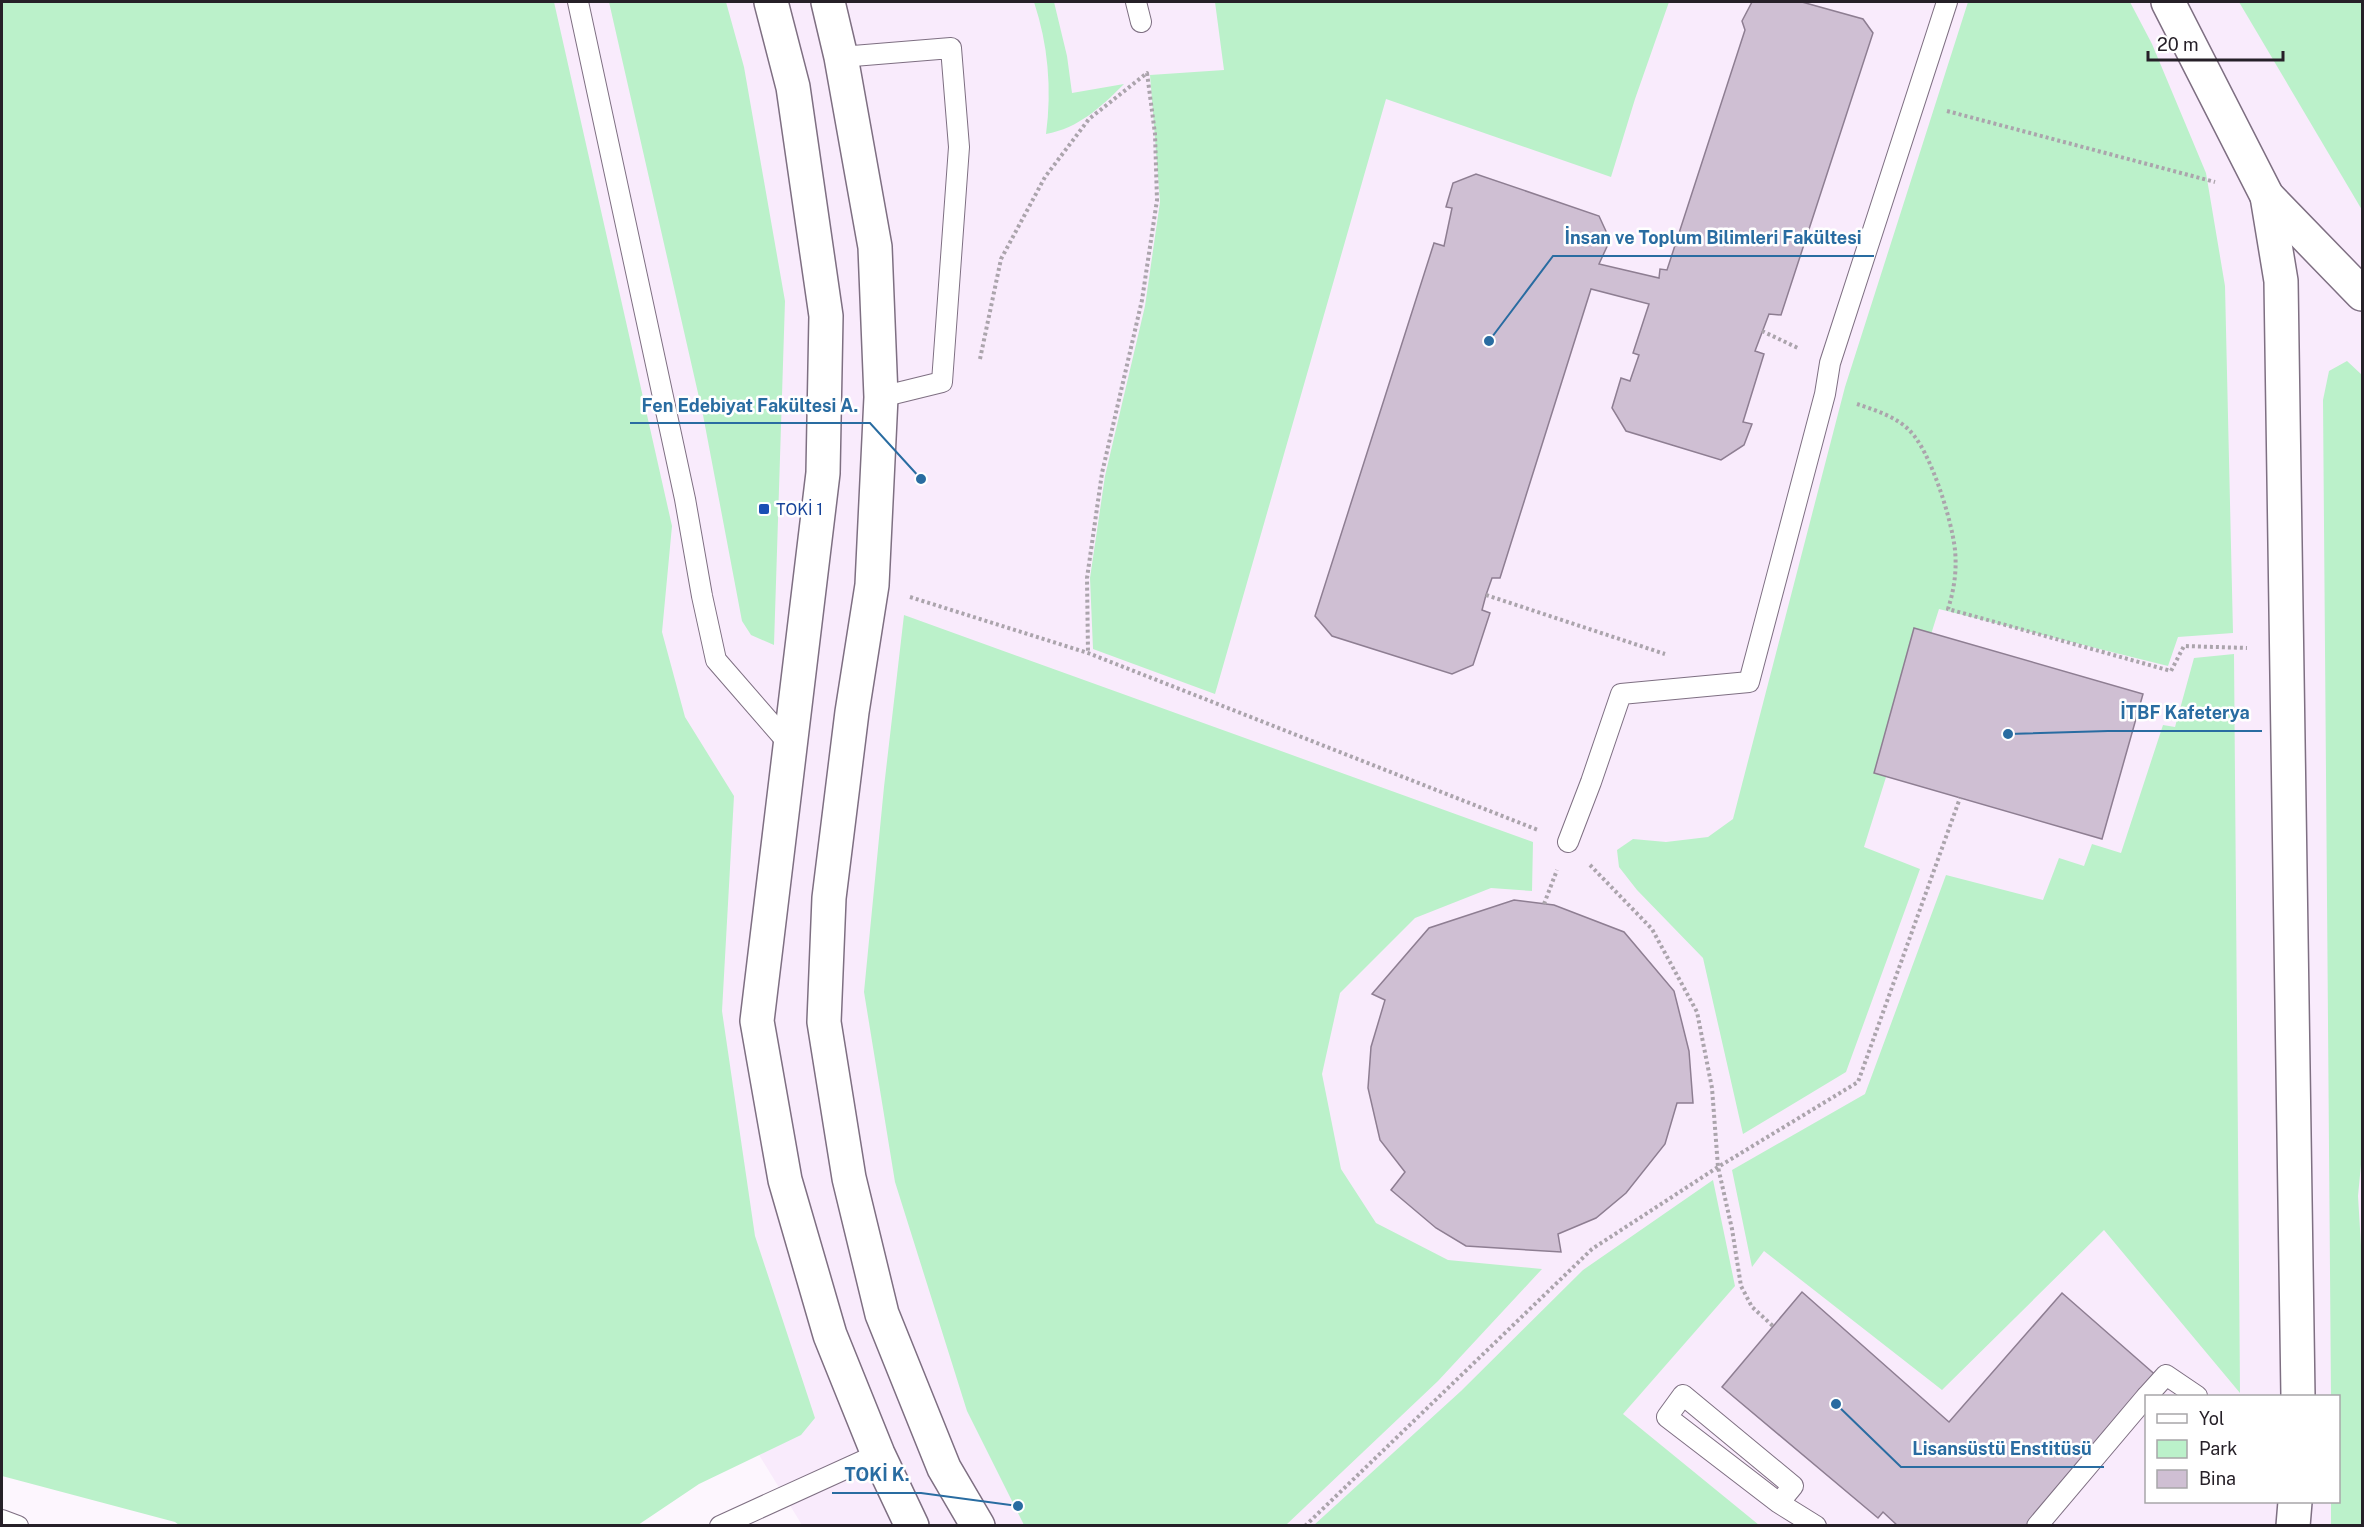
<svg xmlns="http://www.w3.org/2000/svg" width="2364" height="1527" viewBox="0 0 2364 1527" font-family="'Public Sans',sans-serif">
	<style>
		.built { fill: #f9ebfc; fill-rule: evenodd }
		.green { fill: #bbf1ca }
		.building { fill: #cfbfd3; stroke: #8e7e92; stroke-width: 1.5 }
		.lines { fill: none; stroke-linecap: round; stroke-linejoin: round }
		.service-casing { stroke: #7e6f82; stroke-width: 22 }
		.minor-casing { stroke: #7e6f82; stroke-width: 36 }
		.tertiary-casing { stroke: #7e6f82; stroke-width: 36 }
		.path { stroke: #aba4ac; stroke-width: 4; stroke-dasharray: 3 3; stroke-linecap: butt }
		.service { stroke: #fff; stroke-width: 20 }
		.minor { stroke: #fff; stroke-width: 33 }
		.tertiary { stroke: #fff; stroke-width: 33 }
		.transit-dot { fill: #1a4fb4; stroke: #fff; stroke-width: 2 }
		.labels { text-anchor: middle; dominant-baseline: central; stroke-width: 5; stroke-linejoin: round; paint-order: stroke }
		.transit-label { font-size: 16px; fill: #164399; stroke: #fff; text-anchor: start }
		.leader { fill: none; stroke: #296ca1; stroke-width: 2 }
		.callout-dot { fill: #296ca1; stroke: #fff; stroke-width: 2 }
		.callout-label { font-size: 18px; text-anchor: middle; font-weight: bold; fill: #296ca1; stroke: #fff; stroke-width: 5; stroke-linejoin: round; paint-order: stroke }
	</style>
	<rect width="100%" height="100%" fill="#fdf6fe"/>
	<!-- built -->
	<path class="built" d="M 2,2 L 2362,2 L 2362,1525 L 802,1525 L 740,1424 ZM 2146,1396 L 2338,1396 L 2338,1502 L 2146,1502 Z"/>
	<!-- green -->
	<g class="green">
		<path d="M 2,2 L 554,2 L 672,526 L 662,632 L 685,717 L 734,796 L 722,1011 L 755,1236 L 815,1418 L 801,1435 L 699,1484 L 638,1525 L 179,1525 L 175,1522 L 2,1476 Z"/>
		<path d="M 609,2 L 726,2 L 744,67 L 785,301 L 774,645 L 751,635 L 742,621 L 703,415 Z"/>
		<path d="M 1034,2 L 1054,2 L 1067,56 L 1072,93 L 1124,84 C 1101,107 1079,128 1046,134 C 1052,89 1048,44 1034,2 Z"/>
		<path d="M 1215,2 L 1669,2 L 1635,99 L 1611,177 L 1386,99 L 1215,694 L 1093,649 L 1090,578 L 1105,476 L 1145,306 L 1160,202 L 1150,75 L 1224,70 Z"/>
		<path d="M 1968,2 L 2130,2 L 2152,44 L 2206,173 L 2225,286 L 2233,633 L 2178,637 L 2168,666 L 1939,609 L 1864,847 L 1920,869 L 1846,1072 L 1743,1134 L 1703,958 L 1637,890 L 1619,867 L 1617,850 L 1633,839 L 1666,842 L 1708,837 L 1733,819 L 1845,387 Z"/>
		<path d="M 2239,2 L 2362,2 L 2362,210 Z"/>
		<path d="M 2347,361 L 2362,375 L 2362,1154 L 2358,1196 L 2362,1262 L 2362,1525 L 2331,1526 L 2331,1502 L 2338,1502 L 2338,1396 L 2331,1396 L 2323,400 L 2329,371 Z"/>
		<path d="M 904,615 L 1533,842 L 1532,891 L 1491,888 L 1415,918 L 1340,993 L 1322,1074 L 1341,1169 L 1376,1223 L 1448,1260 L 1542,1269 L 1438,1381 L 1286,1525 L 1024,1525 L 967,1411 L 895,1182 L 864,992 L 884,787 Z"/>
		<path d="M 2234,654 L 2240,1393 L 2104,1230 L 1942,1390 L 1764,1251 L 1752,1267 L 1732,1170 L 1865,1094 L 1946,875 L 2043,900 L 2059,858 L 2084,866 L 2092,844 L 2121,853 L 2163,725 L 2175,727 L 2194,658 Z"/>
		<path d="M 1713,1180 L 1735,1286 L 1623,1414 L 1759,1525 L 1314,1525 L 1461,1391 L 1583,1270 Z"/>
	</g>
	<!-- building -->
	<g class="building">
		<path d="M 1752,2 L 1802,2 L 1863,19 L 1873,33 L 1781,315 L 1769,314 L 1755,351 L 1764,354 L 1743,422 L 1752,424 L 1744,445 L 1721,460 L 1626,431 L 1612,408 L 1621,378 L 1630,381 L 1639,355 L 1633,353 L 1649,304 L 1591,289 L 1500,578 L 1492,578 L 1486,595 L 1482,610 L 1490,613 L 1473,665 L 1452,674 L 1332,636 L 1315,616 L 1434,243 L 1444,246 L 1452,208 L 1446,207 L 1453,183 L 1476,174 L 1599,216 L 1610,240 L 1599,264 L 1659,278 L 1660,269 L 1667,270 L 1745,30 L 1742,21 Z"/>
		<path d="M 1914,628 L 2143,694 L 2102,839 L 1874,773 Z"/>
		<path d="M 1514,900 L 1554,905 L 1624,932 L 1674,991 L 1689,1051 L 1693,1103 L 1677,1103 L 1665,1144 L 1626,1193 L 1596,1218 L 1558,1234 L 1561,1252 L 1466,1246 L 1436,1228 L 1391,1190 L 1405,1172 L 1380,1140 L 1368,1088 L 1371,1047 L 1385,1000 L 1372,994 L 1429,928 Z"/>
		<path d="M 1802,1292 L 1949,1422 L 2062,1293 L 2159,1378 L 2029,1526 L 1898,1526 L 1883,1512 L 1878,1518 L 1722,1387 Z"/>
	</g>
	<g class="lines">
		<defs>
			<g id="service">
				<path d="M 578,2 L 685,499 L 702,596 L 716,660 L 789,744"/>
				<path d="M 1136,2 L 1141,22"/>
				<path d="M 841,57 L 951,48 L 959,147 L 942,382 L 881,397"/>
				<path d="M 1568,842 L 1591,782 L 1621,694 L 1749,682 L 1825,394 L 1830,363 L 1947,2"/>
				<path d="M 2147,1396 L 2166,1375 L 2197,1396"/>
				<path d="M 1779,1503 L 1793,1486 L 1683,1395 L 1667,1417 L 1779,1503 L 1816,1526"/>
				<path d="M 2,1520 L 18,1526"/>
				<path d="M 720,1526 L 878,1454"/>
				<path d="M 2037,1526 L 2146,1397"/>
			</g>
			<g id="minor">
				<path d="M 2168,2 L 2267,196 L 2362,294"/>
				<path d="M 2267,196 L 2281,281 L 2298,1396"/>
				<path d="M 2293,1526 L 2295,1502"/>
			</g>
			<g id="tertiary">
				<path d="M 771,2 L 793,87 L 826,316 L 823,473 L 757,1021 L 785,1180 L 830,1335 L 878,1454 L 912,1526"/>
				<path d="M 828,2 L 841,57 L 875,247 L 881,397 L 872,585 L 852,712 L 829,898 L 824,1022 L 849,1178 L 882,1314 L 944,1468 L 978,1526"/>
			</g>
		</defs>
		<!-- service casing -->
		<use href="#service" class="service-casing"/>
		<!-- minor casing -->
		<use href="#minor" class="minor-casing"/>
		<!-- tertiary casing -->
		<use href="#tertiary" class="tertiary-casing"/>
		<!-- path -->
		<g class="path">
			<path d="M 1947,111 L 2215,182"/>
			<path d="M 1762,331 L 1800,349"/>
			<path d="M 980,359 L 1001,259 L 1045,177 L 1089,119 L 1147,73 L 1155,134 L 1157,200 L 1142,300 L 1102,473 L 1087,578 L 1088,653"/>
			<path d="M 1857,404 C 1875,410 1897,417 1910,431 C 1931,452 1952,521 1955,550 C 1957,571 1954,590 1948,609 L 2171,671 L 2184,646 L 2247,648"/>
			<path d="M 1486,595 L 1665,654"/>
			<path d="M 910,597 L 1088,653 L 1538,830"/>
			<path d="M 1590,865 L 1652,929 L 1697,1012 L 1712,1088 L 1718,1167 L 1732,1229 L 1741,1286 L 1752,1307 L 1773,1326"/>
			<path d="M 1544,904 L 1557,870"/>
			<path d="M 1305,1526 L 1592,1249 L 1718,1167 L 1858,1082 L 1960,798"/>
		</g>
		<!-- service -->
		<use href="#service" class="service"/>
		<!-- minor -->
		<use href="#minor" class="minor"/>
		<!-- tertiary -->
		<use href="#tertiary" class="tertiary"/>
	</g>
	<!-- markers -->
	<rect class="transit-dot" x="758" y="503" width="12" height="12" rx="3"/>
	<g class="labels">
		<!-- transit labels -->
		<g class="transit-label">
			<text x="776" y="509">TOKİ 1</text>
		</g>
	</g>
	<!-- callouts -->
	<path class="leader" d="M1489 341L1553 256H1874M921 479L870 423H630M2008 734L2108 731H2262M1836 1404L1901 1467H2104M1018 1506L921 1493H832"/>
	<g class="callout-dot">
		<circle cx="1489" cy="341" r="6"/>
		<circle cx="921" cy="479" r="6"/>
		<circle cx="2008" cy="734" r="6"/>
		<circle cx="1836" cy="1404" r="6"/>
		<circle cx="1018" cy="1506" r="6"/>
	</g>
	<g class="callout-label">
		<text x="1713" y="244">İnsan ve Toplum Bilimleri Fakültesi</text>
		<text x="750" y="412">Fen Edebiyat Fakültesi A.</text>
		<text x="2185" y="719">İTBF Kafeterya</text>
		<text x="2002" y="1455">Lisansüstü Enstitüsü</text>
		<text x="877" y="1481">TOKİ K.</text>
	</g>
	<!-- border -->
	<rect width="2364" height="1527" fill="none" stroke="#262028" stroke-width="6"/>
	<!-- legend -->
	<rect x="2145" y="1395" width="195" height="108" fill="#ffffff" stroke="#a8a6a9" stroke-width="1.5"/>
	<rect x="2157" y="1414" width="30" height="9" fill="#ffffff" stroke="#a8a6a9" stroke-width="1.5"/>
	<text x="2199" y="1425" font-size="18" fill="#262028">Yol</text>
	<rect x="2157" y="1440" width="30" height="18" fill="#bbf1ca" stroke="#a8a6a9" stroke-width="1.5"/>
	<text x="2199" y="1455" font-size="18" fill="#262028">Park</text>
	<rect x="2157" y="1470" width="30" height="18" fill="#cfbfd3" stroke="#a8a6a9" stroke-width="1.5"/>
	<text x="2199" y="1485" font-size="18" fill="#262028">Bina</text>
	<!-- scale -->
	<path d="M2148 51v9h135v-9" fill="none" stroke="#262028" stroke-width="3"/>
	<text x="2157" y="51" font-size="18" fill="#262028" stroke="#ffffff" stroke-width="4.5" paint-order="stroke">20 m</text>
</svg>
